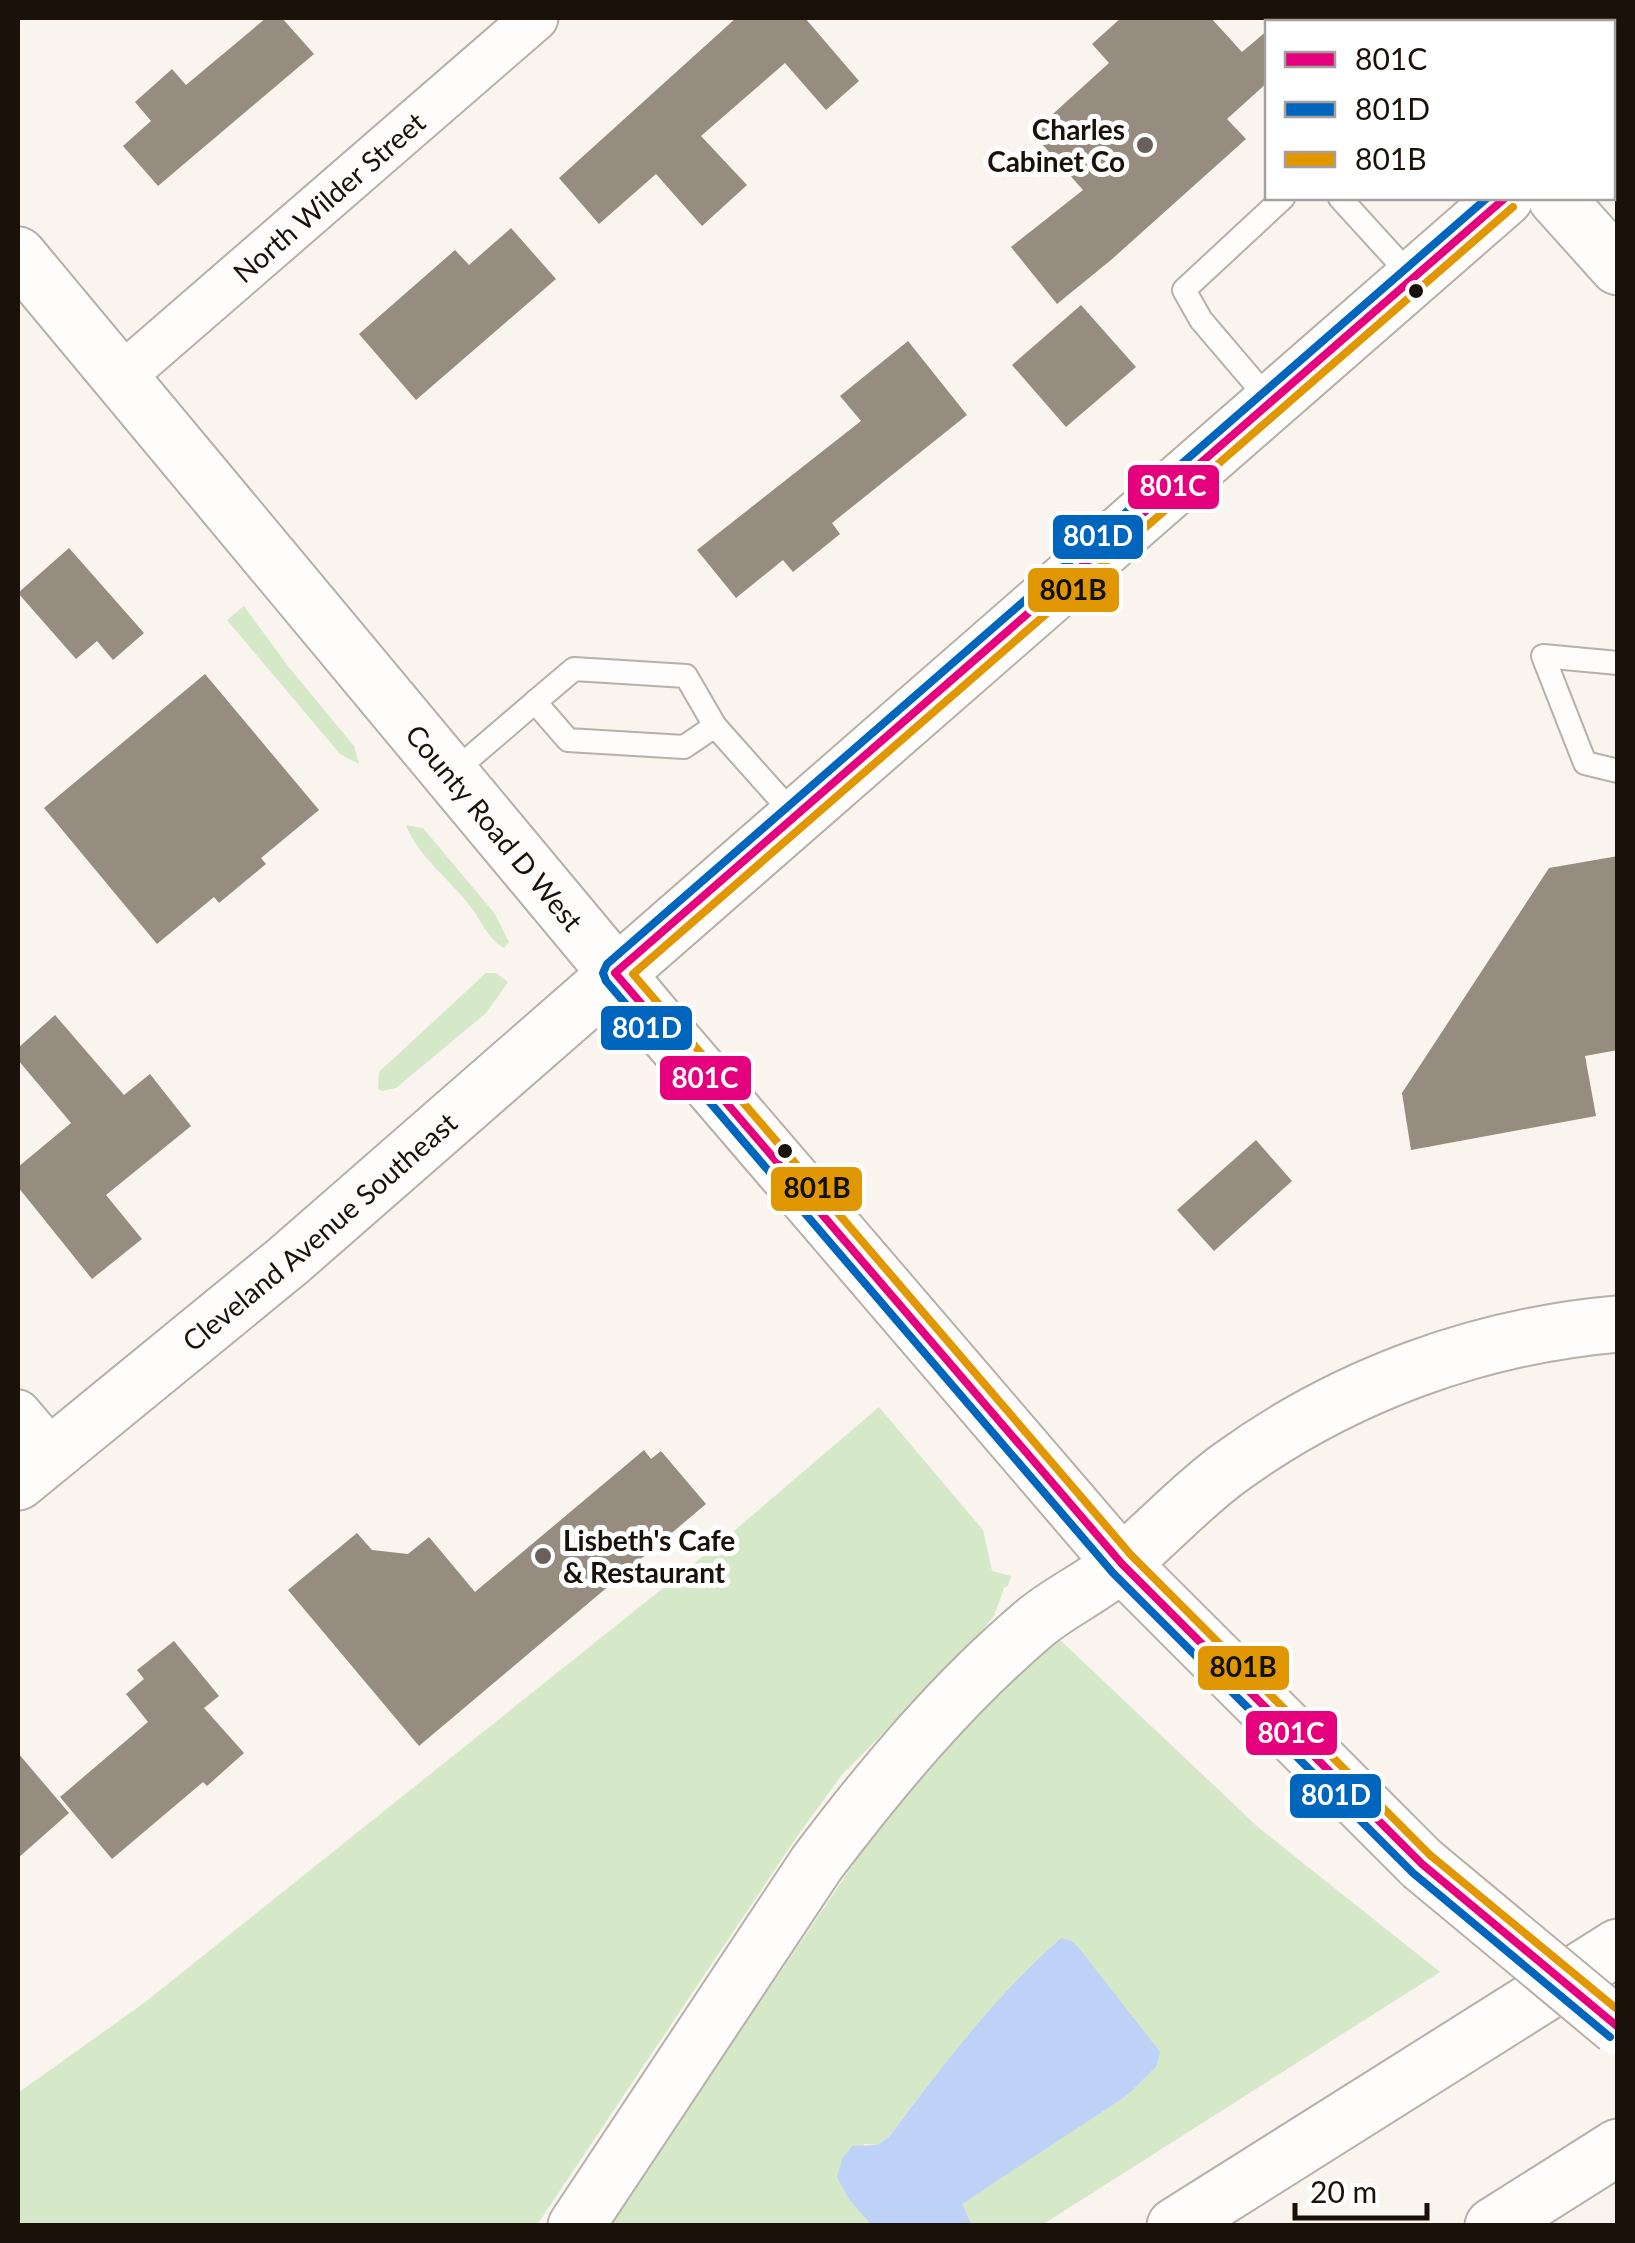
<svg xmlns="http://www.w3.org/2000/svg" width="1635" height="2243" viewBox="0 0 1635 2243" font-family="Lato,sans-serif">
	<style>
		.green { fill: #d5e8c8 }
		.water { fill: #bdd2f6 }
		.building { fill: #968c80 }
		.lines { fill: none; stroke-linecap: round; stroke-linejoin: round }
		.service-casing { stroke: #b7b0a9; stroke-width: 26 }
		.minor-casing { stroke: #b7b0a9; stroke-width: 49 }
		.tertiary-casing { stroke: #b7b0a9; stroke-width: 59 }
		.secondary-casing { stroke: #b7b0a9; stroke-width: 59 }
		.motorway-casing { stroke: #b7b0a9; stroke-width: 59 }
		.service { stroke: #fefdfc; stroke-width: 22 }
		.minor { stroke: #fefdfc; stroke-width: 45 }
		.tertiary { stroke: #fefdfc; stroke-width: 55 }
		.secondary { stroke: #fefdfc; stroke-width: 55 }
		.motorway { stroke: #fefdfc; stroke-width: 55 }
		.secondary-bridge-casing { stroke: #b7b0a9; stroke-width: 59; stroke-linecap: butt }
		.secondary-bridge { stroke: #fefdfc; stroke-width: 55 }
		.bus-1-casing { stroke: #fff; stroke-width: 15 }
		.bus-2-casing { stroke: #fff; stroke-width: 15 }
		.bus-3-casing { stroke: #fff; stroke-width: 15 }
		.bus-1 { stroke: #e5007d; stroke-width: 8 }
		.bus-2 { stroke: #0065bd; stroke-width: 8 }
		.bus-3 { stroke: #e19701; stroke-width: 8 }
		.poi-dot { fill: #686059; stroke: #fff; stroke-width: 4 }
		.bus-dot { fill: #1a1109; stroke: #fff; stroke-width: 4 }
		.labels { text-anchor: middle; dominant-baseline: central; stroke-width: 10; stroke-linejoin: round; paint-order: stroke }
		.poi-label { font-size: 28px; font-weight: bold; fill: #1a1109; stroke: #fff; text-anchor: end }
		.street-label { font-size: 28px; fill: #1a1109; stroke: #fff }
		.line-badge { stroke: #fff; stroke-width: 4 }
		.badge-label { font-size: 28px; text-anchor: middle; font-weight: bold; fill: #fff }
		.pale-badge-label { font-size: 28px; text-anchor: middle; font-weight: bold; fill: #111 }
	</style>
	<rect width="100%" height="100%" fill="#faf4ee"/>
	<!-- green -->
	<g class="green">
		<path d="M 244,606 L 287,665 L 354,746 L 359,764 L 340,754 L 227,620 Z"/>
		<path d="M 406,825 L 423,828 L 495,914 L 509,942 L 504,948 C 488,939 481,920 470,906 C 450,879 418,857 406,825 Z"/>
		<path d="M 486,973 L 496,973 L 508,982 L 486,1013 L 396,1088 L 382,1091 L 378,1089 L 379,1072 Z"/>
		<path d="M 879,1407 L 983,1530 L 992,1571 L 1011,1576 L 1008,1586 L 1004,1588 L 994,1616 L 974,1640 L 841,1776 L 796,1838 L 537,2225 L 18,2225 L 18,2093 L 144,2003 L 727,1537 Z"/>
		<path d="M 1058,1638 L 1259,1828 L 1440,1972 L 1042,2225 L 972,2225 L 961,2204 L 1125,2096 L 1156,2067 L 1159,2052 L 1061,1938 C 994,1997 942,2066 889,2137 L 877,2145 L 864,2144 L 850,2201 L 873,2225 L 609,2226 L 892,1807 L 966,1722 Z"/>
	</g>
	<!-- water -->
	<path class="water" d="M 1061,1938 L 1072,1941 L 1079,1948 L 1160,2052 L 1156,2067 L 1126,2096 L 962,2204 L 972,2225 L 872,2225 L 850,2201 L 837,2177 L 842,2159 L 852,2146 L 877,2145 L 889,2137 C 942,2066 994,1997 1061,1938 Z"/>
	<!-- building -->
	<g class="building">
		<path d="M 266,18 L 282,18 L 314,54 L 158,186 L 123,146 L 151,121 L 135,102 L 172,69 L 186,85 Z"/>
		<path d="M 736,18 L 805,18 L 859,81 L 826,110 L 785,63 L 701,136 L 747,185 L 702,226 L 656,174 L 599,224 L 559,178 Z"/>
		<path d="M 1121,18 L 1211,18 L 1242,52 L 1268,30 L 1268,82 L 1227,119 L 1246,139 L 1111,260 L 1057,304 L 1011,247 L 1083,190 L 1032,133 L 1109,63 L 1092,44 Z"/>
		<path d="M 511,228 L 556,279 L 416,400 L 359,334 L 455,250 L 469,265 Z"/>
		<path d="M 1081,305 L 1136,367 L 1066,427 L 1012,365 Z"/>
		<path d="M 908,341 L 967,415 L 832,523 L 840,534 L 793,572 L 783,560 L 736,598 L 697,550 L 861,421 L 840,396 Z"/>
		<path d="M 69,548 L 144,633 L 113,660 L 97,641 L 76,659 L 18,593 Z"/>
		<path d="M 205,674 L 319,810 L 261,858 L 266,864 L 219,903 L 214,897 L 157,944 L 44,808 Z"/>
		<path d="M 1618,856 L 1618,1050 L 1585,1056 L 1596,1116 L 1411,1150 L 1402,1093 L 1549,868 Z"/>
		<path d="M 55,1015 L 124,1095 L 150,1074 L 191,1126 L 106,1195 L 142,1239 L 92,1279 L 18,1187 L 18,1167 L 71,1123 L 18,1060 L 18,1048 Z"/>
		<path d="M 1256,1140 L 1292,1181 L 1214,1251 L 1177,1210 Z"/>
		<path d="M 644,1450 L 651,1459 L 661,1451 L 706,1504 L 419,1746 L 288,1590 L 357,1533 L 372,1550 L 408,1554 L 429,1537 L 475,1592 Z"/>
		<path d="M 174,1641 L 219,1696 L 204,1708 L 244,1753 L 207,1786 L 203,1782 L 112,1859 L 60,1797 L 148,1722 L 126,1694 L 144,1679 L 137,1670 Z"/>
		<path d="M 18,1753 L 69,1813 L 18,1858 Z"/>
	</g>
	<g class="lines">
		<defs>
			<g id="service">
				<path d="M 1340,198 L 1413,278"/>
				<path d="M 1271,402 L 1201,320 L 1184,290 L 1283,198"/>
				<path d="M 1618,663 L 1543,656 L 1585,763 L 1618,771"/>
				<path d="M 535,702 L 574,669 L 686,676 L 715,726"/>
				<path d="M 451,774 L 535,702 L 568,740 L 684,747 L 715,726 L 796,817"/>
			</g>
			<g id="minor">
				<path id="s1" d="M 121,377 L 535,18"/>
				<path d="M 18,1413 L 52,1453"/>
			</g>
			<g id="tertiary">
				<path d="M 1612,104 L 1618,100"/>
				<path d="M 1556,198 L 1618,267"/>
				<path id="s2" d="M 18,255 L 662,1028 L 1122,1564"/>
				<path id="s3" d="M 18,1482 L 288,1261 L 1505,198"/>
			</g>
			<path id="secondary" d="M 1122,1564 L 1422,1864"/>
			<g id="motorway">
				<path d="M 576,2226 L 817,1863 C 882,1777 953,1692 1036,1622 C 1063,1600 1097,1585 1123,1562 C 1160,1531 1192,1495 1231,1467 C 1344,1385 1479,1336 1618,1324"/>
				<path d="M 1175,2226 L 1618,1947"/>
				<path d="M 1493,2226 L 1618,2147"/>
			</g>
		</defs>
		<!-- service casing -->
		<use href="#service" class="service-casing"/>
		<!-- minor casing -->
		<use href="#minor" class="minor-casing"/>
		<!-- tertiary casing -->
		<use href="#tertiary" class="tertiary-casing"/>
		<!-- secondary casing -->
		<use href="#secondary" class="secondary-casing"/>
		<!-- motorway casing -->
		<use href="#motorway" class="motorway-casing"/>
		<!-- service -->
		<use href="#service" class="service"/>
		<!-- minor -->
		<use href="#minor" class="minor"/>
		<!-- tertiary -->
		<use href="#tertiary" class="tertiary"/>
		<!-- secondary -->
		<use href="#secondary" class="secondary"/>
		<!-- motorway -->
		<use href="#motorway" class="motorway"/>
		<defs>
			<path id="secondary-bridge" d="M 1422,1864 L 1618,2027"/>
		</defs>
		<!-- secondary-bridge casing -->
		<use href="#secondary-bridge" class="secondary-bridge-casing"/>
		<!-- secondary-bridge -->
		<use href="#secondary-bridge" class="secondary-bridge"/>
		<defs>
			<path id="bus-1" d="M 1505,198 L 615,973 L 1122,1564 L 1422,1864 L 1618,2027"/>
			<path id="bus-2" d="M 1487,198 L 607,964 L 603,973 L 606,981 L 1113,1573 L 1413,1873 L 1610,2037"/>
			<path id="bus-3" d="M 1513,207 L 633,974 L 1131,1555 L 1430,1855 L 1618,2010"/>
		</defs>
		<!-- bus-1 casing -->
		<use href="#bus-1" class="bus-1-casing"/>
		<!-- bus-2 casing -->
		<use href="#bus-2" class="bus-2-casing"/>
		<!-- bus-3 casing -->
		<use href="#bus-3" class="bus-3-casing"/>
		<!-- bus-1 -->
		<use href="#bus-1" class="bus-1"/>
		<!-- bus-2 -->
		<use href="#bus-2" class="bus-2"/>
		<!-- bus-3 -->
		<use href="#bus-3" class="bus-3"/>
	</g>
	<!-- markers -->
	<g class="poi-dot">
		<circle cx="1145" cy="145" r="10"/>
		<circle cx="543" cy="1556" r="10"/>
	</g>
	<g class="bus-dot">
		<circle cx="1416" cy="291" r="9"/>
		<circle cx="785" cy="1151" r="9"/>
	</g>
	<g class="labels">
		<!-- poi labels -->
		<g class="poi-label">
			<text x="1125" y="129">Charles<tspan x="1125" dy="32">Cabinet Co</tspan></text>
			<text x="563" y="1540" text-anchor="start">Lisbeth's Cafe<tspan x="563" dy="32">&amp; Restaurant</tspan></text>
		</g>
		<!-- street labels -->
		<g class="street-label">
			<text stroke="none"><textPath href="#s1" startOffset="275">North Wilder Street</textPath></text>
			<text stroke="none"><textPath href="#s2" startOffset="745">County Road D West</textPath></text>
			<text stroke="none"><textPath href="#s3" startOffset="392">Cleveland Avenue Southeast</textPath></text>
		</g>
	</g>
	<g class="line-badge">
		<rect x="1126" y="463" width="95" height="48" rx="10" fill="#e5007d"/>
		<rect x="1051" y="513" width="94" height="48" rx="10" fill="#0065bd"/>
		<rect x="1026" y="566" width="95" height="48" rx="10" fill="#e19701"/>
		<rect x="599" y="1004" width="95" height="48" rx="10" fill="#0065bd"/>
		<rect x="658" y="1054" width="95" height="48" rx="10" fill="#e5007d"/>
		<rect x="769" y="1165" width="95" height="48" rx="10" fill="#e19701"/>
		<rect x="1196" y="1644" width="95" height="48" rx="10" fill="#e19701"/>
		<rect x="1244" y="1709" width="95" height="48" rx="10" fill="#e5007d"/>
		<rect x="1288" y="1772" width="95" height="48" rx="10" fill="#0065bd"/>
	</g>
	<g class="badge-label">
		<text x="1173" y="496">801C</text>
		<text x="1098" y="546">801D</text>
		<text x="647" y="1038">801D</text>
		<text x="705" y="1088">801C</text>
		<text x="1291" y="1743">801C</text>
		<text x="1336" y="1805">801D</text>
	</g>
	<g class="pale-badge-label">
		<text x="1073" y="600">801B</text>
		<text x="817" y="1198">801B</text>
		<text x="1243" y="1677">801B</text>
	</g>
	<!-- border -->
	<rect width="1635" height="2243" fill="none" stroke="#1a1109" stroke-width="40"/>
	<!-- legend -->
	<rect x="1265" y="20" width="350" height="180" fill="#ffffff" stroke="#a3a09d" stroke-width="2.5"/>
	<rect x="1285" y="52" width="50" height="15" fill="#e5007d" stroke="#a3a09d" stroke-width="2.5"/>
	<text x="1355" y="70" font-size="30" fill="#1a1109">801C</text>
	<rect x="1285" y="102" width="50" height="15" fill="#0065bd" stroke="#a3a09d" stroke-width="2.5"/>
	<text x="1355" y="120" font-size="30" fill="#1a1109">801D</text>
	<rect x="1285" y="152" width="50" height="15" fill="#e19701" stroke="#a3a09d" stroke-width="2.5"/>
	<text x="1355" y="170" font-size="30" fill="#1a1109">801B</text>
	<!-- scale -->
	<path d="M1295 2203v15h132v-15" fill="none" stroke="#1a1109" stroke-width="5"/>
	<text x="1310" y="2203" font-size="30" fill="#1a1109" stroke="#ffffff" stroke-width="8" paint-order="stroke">20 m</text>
</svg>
